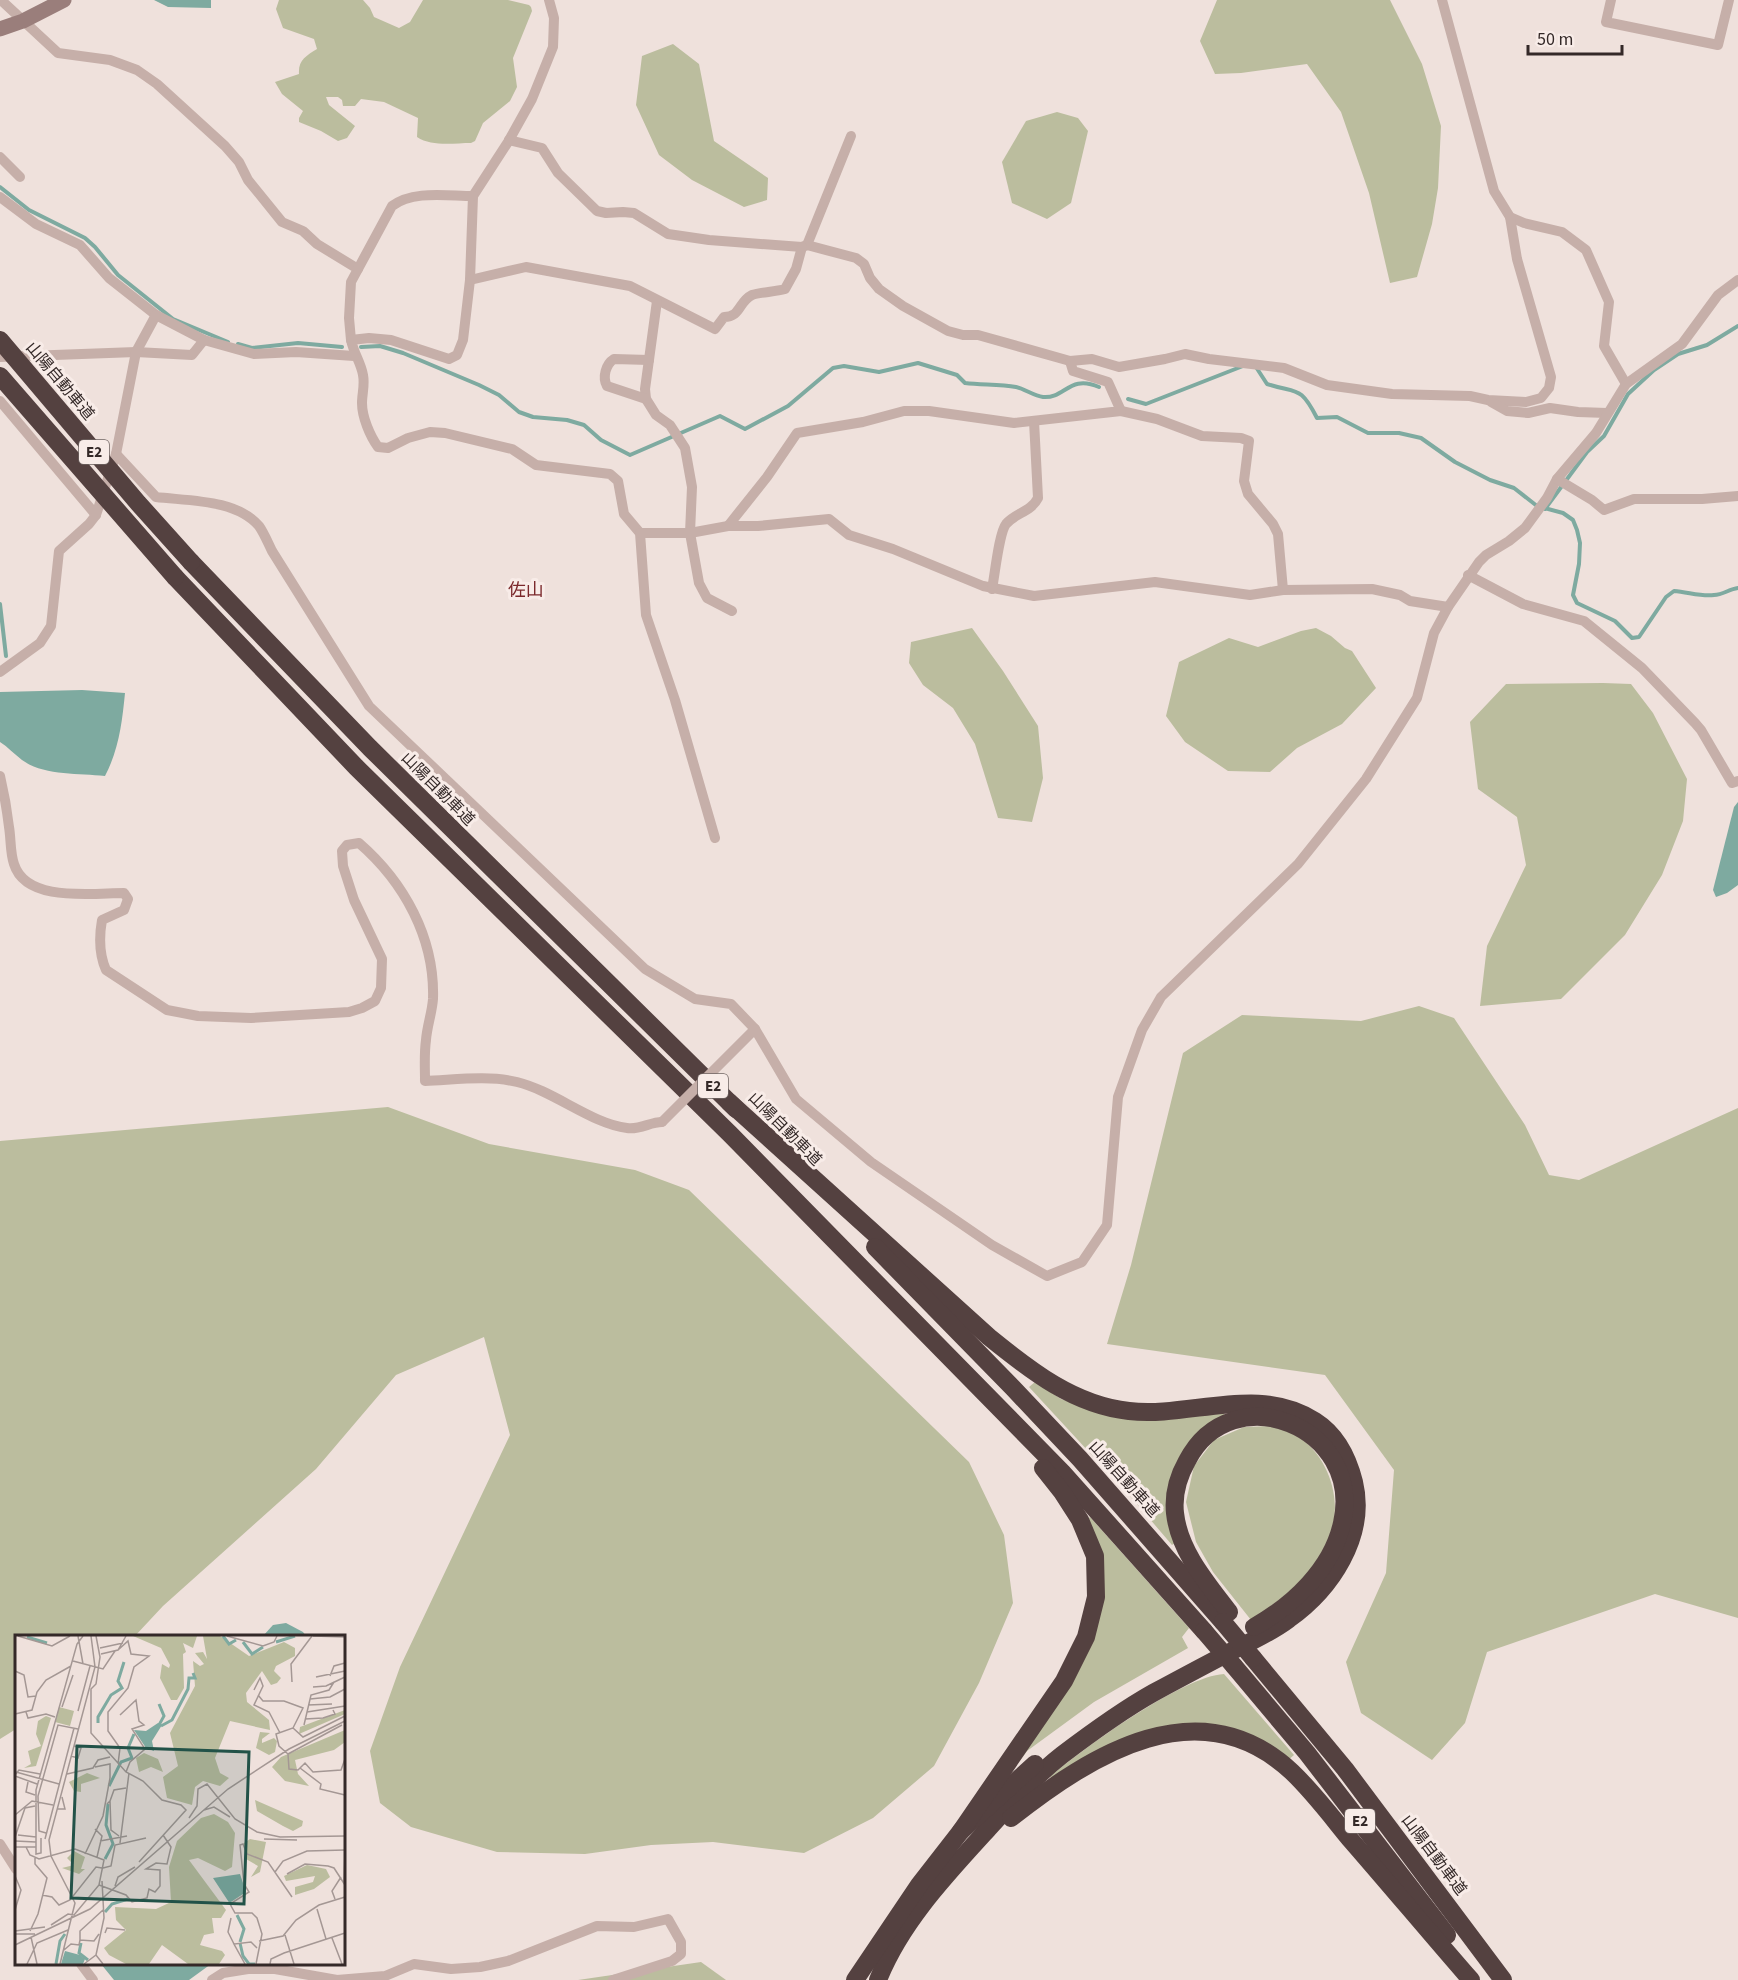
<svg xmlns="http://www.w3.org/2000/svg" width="1738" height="1980" viewBox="0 0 1738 1980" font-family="'Source Sans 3','Noto Sans JP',sans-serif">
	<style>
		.green { fill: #bbbd9e }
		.water { fill: #7eaaa0 }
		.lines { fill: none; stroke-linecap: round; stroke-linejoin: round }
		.stream { stroke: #7eaaa0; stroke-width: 4 }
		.minor { stroke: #c6afa9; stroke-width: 10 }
		.secondary { stroke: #9a7e7b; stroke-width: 15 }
		.motorway { stroke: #544140; stroke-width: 18 }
		.minor-bridge { stroke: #c6afa9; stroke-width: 10 }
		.motorway-bridge { stroke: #544140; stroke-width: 18 }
		.labels { text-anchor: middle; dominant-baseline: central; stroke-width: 6; stroke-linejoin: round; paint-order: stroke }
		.shield { fill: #f8ece8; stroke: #6f6462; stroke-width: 1.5 }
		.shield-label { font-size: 15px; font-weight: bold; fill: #342928 }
		.street-label { font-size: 16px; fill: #342928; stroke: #f8ece8 }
		.neighbourhood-label { font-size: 18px; fill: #7b292c; stroke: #f8ece8 }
		.inset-river { fill: none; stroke: #7eaaa0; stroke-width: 3 }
		.inset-road { fill: none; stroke: #a49794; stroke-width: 1.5 }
		.view { fill: #225248; fill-opacity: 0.15; stroke: #225248; stroke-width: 3 }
		.inset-edge { fill: none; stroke: #342928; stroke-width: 3 }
	</style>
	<rect width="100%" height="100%" fill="#efe1dc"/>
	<!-- green -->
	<g class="green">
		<path d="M 279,0 L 363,0 L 370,8 L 374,17 L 399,28 L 410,22 L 423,0 L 508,0 L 529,5 L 531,7 L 532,11 L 513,58 L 517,87 L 510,101 L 483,123 L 475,141 L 471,143 C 454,143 432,147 417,137 L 418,118 L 384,102 L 361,99 L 355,106 L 343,106 L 342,100 L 338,97 L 326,97 L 329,105 L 355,126 L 347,138 L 338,141 L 321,131 L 299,122 L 299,118 L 303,111 L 282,94 L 275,82 L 299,74 C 298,60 306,56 317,49 L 314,39 L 283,28 L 276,9 Z"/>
		<path d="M 1217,0 L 1390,0 L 1422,64 L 1441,126 L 1438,188 L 1432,224 L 1417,277 L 1390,283 L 1369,193 L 1341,112 L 1307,64 L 1241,73 L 1215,74 L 1200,41 Z"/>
		<path d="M 673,44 L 699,64 L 714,141 L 768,178 L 767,200 L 744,207 L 692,180 L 659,155 L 636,105 L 642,56 Z"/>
		<path d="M 1057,112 L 1078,118 L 1088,131 L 1071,203 L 1047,219 L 1012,203 L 1002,162 L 1026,121 Z"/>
		<path d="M 972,628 L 1003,671 L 1038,726 L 1043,778 L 1032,822 L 998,818 L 975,744 L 953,708 L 923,685 L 909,663 L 911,642 Z"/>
		<path d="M 1316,628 L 1331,636 L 1345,648 L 1352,651 L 1376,688 L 1342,724 L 1297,748 L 1270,772 L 1228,771 L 1185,742 L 1166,716 L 1179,662 L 1229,638 L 1258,647 L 1301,631 Z"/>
		<path d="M 1603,683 L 1631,684 L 1653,713 L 1687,779 L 1683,821 L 1662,875 L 1625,935 L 1561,999 L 1480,1006 L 1487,946 L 1526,865 L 1517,817 L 1478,789 L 1470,722 L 1506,684 Z"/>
		<path d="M 1419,1006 L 1454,1018 L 1525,1125 L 1549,1175 L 1579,1180 L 1738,1108 L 1738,1618 L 1655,1594 L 1487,1652 L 1465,1723 L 1432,1760 L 1361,1713 L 1346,1662 L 1386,1573 L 1394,1470 L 1325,1375 L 1107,1344 L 1131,1265 L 1183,1053 L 1242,1015 L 1361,1021 Z"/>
		<path d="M 388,1107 L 489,1144 L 635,1170 L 689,1190 L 969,1462 L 1004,1535 L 1013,1603 L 979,1683 L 934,1766 L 873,1818 L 804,1853 L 713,1842 L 651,1845 L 585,1854 L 497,1852 L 411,1827 L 380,1803 L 370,1751 L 400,1667 L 510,1435 L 484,1337 L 396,1375 L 316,1469 L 163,1606 L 135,1636 L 16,1636 L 16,1729 L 0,1739 L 0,1141 Z"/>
		<path d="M 1035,1382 L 1061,1399 L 1106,1414 L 1223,1410 L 1225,1418 L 1203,1429 L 1188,1444 L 1176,1464 L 1175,1543 L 1172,1545 L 1137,1504 L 1029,1387 Z"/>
		<path d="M 1271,1426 C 1279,1429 1290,1431 1297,1436 C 1324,1452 1339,1489 1334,1520 C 1330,1541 1316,1565 1301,1580 C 1286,1596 1269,1608 1251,1620 L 1213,1572 L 1196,1542 L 1186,1502 L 1194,1466 L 1214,1440 L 1244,1427 Z"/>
		<path d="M 1090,1517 L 1189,1628 L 1182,1637 L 1188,1648 L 1094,1702 L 1027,1751 L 1022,1758 L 1092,1640 L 1088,1519 Z"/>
		<path d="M 1224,1674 L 1294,1755 L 1286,1762 L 1190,1725 L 1052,1779 L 1050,1777 C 1082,1749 1183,1676 1224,1674 Z"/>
		<path d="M 701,1962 L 726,1980 L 578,1980 Z"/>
	</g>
	<!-- water -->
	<g class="water">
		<path d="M 154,0 L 211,0 L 211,8 L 168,7 Z"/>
		<path d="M 82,690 L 125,693 C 122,723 119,749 105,776 C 78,773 44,776 22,760 C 14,754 8,747 0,742 L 0,692 Z"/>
		<path d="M 1738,802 L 1738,885 L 1727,893 L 1716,897 L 1713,890 L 1734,807 Z"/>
		<path d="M 286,1623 L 303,1632 L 306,1636 L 263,1636 L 273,1625 Z"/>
		<path d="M 101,1964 L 211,1964 L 189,1980 L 114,1980 Z"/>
	</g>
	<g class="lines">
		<!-- stream -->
		<g class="stream">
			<path d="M 0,187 L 29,210 L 85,238 L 95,247 L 118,275 L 173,319 L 228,342"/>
			<path d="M 238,344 L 252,348 L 298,343 L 342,347"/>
			<path d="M 361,347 L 380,346 L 403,353 L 479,385 L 499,395 L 519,412 L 533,417 L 567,420 L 584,425 L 601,440 L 630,455 L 720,416 L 745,429 L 788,406 L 833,368 L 844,366 L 879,372 L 918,363 L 957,375 L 965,383 C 982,385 1000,384 1016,387 C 1025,389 1034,396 1043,397 C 1065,399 1069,374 1099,387"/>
			<path d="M 1256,367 L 1267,384 C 1298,394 1300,385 1317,418 L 1337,417 L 1368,433 L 1399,433 L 1421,438 L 1455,462 L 1490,480 L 1514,488 L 1537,506 L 1563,513 L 1573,520 L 1577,530 L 1580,543 L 1579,564 L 1573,595 L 1577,603 L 1615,621 L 1632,638 L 1639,637 L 1666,597 L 1674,591 C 1688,592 1702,597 1714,595 C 1723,595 1729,589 1738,588"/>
			<path d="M 1128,399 L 1146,404 L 1243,366"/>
			<path d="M 1545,509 L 1587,452 L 1604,436 L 1628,394 L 1654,370 L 1678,354 L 1707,345 L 1738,326"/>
			<path d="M 0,604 L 6,656"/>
		</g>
		<!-- minor -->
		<g class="minor">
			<path d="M 1,0 L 58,53 L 110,60 L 137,70 L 157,84 L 225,146 L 239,162 L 248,180 L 282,222 L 303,231 L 317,244 L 358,269 L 351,282 L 349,318 L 351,340"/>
			<path d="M 549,0 L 554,18 L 553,47 L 532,99 L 508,142 L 473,196 L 470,280 L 463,340 L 457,355 L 449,359 L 391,340 L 369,338 L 351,340 C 354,354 361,363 363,375 C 365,385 362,394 362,403 C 362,417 370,436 378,447 L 388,448 L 408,438 L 430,432 L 445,433 L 512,449 L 536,465 L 610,474 L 618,481 L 624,514 L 640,533 L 646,615 L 675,700 L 715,838"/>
			<path d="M 1442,0 L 1494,191 L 1510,217 L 1524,223 L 1562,232 L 1586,250 L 1609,302 L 1604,346 L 1626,384"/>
			<path d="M 1611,0 L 1606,22 L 1718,45 L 1729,0"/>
			<path d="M 509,140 L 542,148 L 558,173 L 597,211 L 606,213 L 623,212 L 634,213 L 668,234 L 709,240 L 802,247 L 807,245 L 856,258 L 864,264 L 870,278 L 879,289 L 903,306 L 948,331 L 963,335 L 978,335 L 1070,361 L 1092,359 L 1119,367 L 1165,359 L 1185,354 L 1209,359 L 1284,368 L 1327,385 L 1392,394 L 1470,396 L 1488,400 L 1526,402 L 1541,398 L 1549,388 L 1551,377 L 1517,259 L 1510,217"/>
			<path d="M 0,157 L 20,177"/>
			<path d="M 0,197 L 36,224 L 80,245 L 109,278 L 156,315 L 204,340 L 254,354 L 296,352 L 354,356"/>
			<path d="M 807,245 L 851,136"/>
			<path d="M 358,269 L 392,206 C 413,190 447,196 473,196"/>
			<path d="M 470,280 L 526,267 L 630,286 L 715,329 L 724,317 C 741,317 738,302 752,295 C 760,292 775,292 785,289 L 796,269 L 802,247"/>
			<path d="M 657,301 L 645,389 L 646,399 L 656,415 L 670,425 L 685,448 L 692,487 L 690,533 L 699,583 L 707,598 L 732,611"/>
			<path d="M 0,357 L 136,352 L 192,355 L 204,340"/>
			<path d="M 646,399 L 607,386 C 602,377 606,364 614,359 L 649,360"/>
			<path d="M 0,401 L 96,515"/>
			<path d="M 1491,402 L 1507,411 L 1528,413 L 1550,408 L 1578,412 L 1607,413"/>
			<path d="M 1121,411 L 1157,419 L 1202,436 L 1241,438 L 1249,441 L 1244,481 L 1248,494 L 1273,524 L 1278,534 L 1283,590"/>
			<path d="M 116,454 L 156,497 C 188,501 236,499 259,526 C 264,533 268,543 272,551 L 369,706 L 645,969 L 695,999 L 731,1004 L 755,1029 L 796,1099 L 871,1162 L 992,1245 L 1047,1276 L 1082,1262 L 1107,1225 L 1118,1097 L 1142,1030 L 1161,997 L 1298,864 L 1366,779 L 1417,698 L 1434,633 L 1448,607 L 1479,562 L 1486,555 L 1509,541 L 1525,528 L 1547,498 L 1557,479 L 1596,433 L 1626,384 L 1682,344 L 1718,295 L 1738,280"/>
			<path d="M 1557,479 L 1592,500 L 1604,510 L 1634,499 L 1702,499 L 1738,496"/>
			<path d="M 728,526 L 767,477 L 797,433 L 863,422 L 904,411 L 929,411 L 1014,423 L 1121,411 L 1108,382 L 1073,371 L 1070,361"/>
			<path d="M 640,533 L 690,533 L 728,526 L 758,526 L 829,519 L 849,535 L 893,549 L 983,586 L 1034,596 L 1155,582 L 1250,595 L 1283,590 L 1372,589 L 1400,595 L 1410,601 L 1448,607"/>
			<path d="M 1468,575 L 1523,604 L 1584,621 L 1642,668 L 1695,723 L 1701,730 L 1732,783 L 1738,781"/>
			<path d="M 992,589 C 995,574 999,533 1006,524 C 1015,513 1031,512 1038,498 L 1034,421"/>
			<path d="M 0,672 L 40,643 L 51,626 L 59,551 L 89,524 L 96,515 L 116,454 L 136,352 L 156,315"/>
			<path d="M 0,776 C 4,793 7,810 9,827 C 11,838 10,853 14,864 C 26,903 93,893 124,893 L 128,899 L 124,910 L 102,920 C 99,937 99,954 106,970 L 167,1010 L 198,1016 L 251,1018 L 349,1012 L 362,1008 L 375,1001 L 381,988 L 382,959 L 354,900 L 343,866 L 342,851 L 347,845 L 359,843 C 404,882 435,938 433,999 C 432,1013 427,1026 426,1040 C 424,1054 425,1068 425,1081 C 454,1080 488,1075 517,1082 C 554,1091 592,1124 627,1128 C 640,1130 650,1122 662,1122"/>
			<path d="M 0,1844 L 16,1869"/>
			<path d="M 81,1964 L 93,1980"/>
			<path d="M 212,1980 L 223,1973 L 248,1969 L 275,1969 L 337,1980 L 385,1976 L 414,1964 L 451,1969 L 480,1967 L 508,1961 L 597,1926 L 634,1927 L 668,1919 L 681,1942 L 681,1954 L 672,1961 L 613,1980"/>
		</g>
		<!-- secondary -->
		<path class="secondary" d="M 0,29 L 23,21 L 64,0"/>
		<!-- motorway -->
		<g class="motorway">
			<path d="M 191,562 L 370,748 L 736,1109"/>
			<path d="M 175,577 L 356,767 L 730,1134 L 1062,1472 L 1204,1631"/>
			<path d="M 729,1102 L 989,1337 C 1031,1371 1074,1405 1129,1411 C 1191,1418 1258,1384 1315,1421 C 1337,1435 1348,1458 1354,1482 C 1367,1536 1331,1589 1289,1619 C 1272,1632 1252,1641 1234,1650 C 1207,1664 1179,1679 1153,1693 C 1121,1711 1091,1733 1062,1755 C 1035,1776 1012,1803 989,1828 C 947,1874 901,1922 878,1980"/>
			<path d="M 875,1247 L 1013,1388 L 1080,1459 L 1223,1622"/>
			<path d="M 1229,1612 C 1207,1583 1179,1551 1175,1513 C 1173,1494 1178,1477 1187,1461 C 1232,1374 1364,1427 1342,1523 C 1332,1569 1293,1605 1254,1627"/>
			<path d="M 1253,1658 L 1345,1769 L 1503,1980"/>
			<path d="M 1234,1666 L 1307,1753 L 1447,1935"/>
			<path d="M 1011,1818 C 1092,1754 1200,1686 1292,1772 C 1313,1792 1331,1816 1349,1838 C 1390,1885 1430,1933 1471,1980"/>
			<path d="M 961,1831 L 1035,1764"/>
			<path d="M 855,1980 L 919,1885 L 961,1831 L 1064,1681 L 1086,1637 L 1096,1597 L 1095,1556 L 1080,1520 L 1062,1492 L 1043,1468"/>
		</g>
		<!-- minor-bridge -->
		<path class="minor-bridge" d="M 662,1122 L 755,1029"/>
		<!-- motorway-bridge -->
		<g class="motorway-bridge">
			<path d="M 0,340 L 138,503 L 191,562"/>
			<path d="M 0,376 L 175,577"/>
			<path d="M 1223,1622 L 1253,1658"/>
			<path d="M 1204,1631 L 1234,1666"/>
		</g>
	</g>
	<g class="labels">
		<!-- shield labels -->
		<g class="shield">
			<rect x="79" y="440" width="30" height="24" rx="4.5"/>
			<rect x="698" y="1074" width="30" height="24" rx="4.5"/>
			<rect x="1345" y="1809" width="30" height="24" rx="4.5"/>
		</g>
		<g class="shield-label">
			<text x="94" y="452">E2</text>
			<text x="713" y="1086">E2</text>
			<text x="1360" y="1821">E2</text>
		</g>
		<!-- street labels -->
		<g class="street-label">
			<text transform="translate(60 381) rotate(50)">山陽自動車道</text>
			<text transform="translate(438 789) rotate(45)">山陽自動車道</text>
			<text transform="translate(785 1129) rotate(45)">山陽自動車道</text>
			<text transform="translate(1124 1479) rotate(48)">山陽自動車道</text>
			<text transform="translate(1434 1855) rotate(53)">山陽自動車道</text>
		</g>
		<!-- neighbourhood labels -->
		<g class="neighbourhood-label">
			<text x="526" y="590">佐山</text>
		</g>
	</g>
	<!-- overview -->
	<g transform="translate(15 1635)">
		<rect width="330" height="330" fill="#efe1dc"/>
		<path d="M 118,1 L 182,1 L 178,13 L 168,8 L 171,17 L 168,19 L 169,53 L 162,65 L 156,65 L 145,43 L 147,29 L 154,33 L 155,30 L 146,13 ZM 188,1 L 205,1 L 234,21 L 269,7 L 280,13 L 280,21 L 261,31 L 259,36 L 266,43 L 262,48 L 256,50 L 247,36 L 231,58 L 232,67 L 254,85 L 255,95 L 215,86 L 200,123 L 205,138 L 214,143 L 205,151 L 188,146 L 180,152 L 177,170 L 152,163 L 148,142 L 163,131 L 155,98 L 180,51 L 178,26 L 185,31 L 189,29 L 180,18 L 188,17 L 192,24 ZM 44,72 L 59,76 L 55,91 L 40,87 ZM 330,75 L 330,79 L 284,99 L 285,92 ZM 31,81 L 36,83 L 21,131 L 9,133 L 16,129 L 13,116 L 26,111 L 21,99 L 23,86 ZM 330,95 L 330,107 L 319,115 L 280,125 L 283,139 L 294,151 L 270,146 L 257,132 L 266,122 ZM 245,97 L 255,98 L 247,104 L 247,108 L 259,103 L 262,106 L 260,117 L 254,120 L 241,113 ZM 129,118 L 143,124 L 148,137 L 136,132 L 124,137 L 121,123 ZM 72,138 L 85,143 L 66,149 L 66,157 L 59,156 L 54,147 ZM 240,165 L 288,186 L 287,191 L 278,196 L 268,191 L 242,176 ZM 199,179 L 213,187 L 220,198 L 217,232 L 210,236 L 183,223 L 174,225 L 211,275 L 206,283 L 197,283 L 199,298 L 189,300 L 185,310 L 207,316 L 210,320 L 204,329 L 173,329 L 147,310 L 134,329 L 111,329 L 94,320 L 89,313 L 111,295 L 101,285 L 100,272 L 141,274 L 156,267 L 154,232 L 162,206 L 186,183 ZM 235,204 L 251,207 L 245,237 L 236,242 L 243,231 L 231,224 L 229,208 ZM 59,216 L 70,222 L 66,234 L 70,234 L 64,239 L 47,233 L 59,230 L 52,223 ZM 292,230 L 311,234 L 315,242 L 299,254 L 280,260 L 280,252 L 298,247 L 300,241 L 271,246 L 269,241 Z" fill="#bbbd9e"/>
		<path d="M 143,88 L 147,90 L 137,106 L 139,116 L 131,113 L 119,95 L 131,96 ZM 225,239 L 231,257 L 216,267 L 217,272 L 198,243 ZM 50,316 L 65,320 L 70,324 L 68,329 L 46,329 Z" fill="#7eaaa0"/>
		<path class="inset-river" d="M 208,1 L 214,9 L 221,5M 12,2 L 32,8M 228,7 L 237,19 L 248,12M 261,7 L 280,1M 144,69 L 149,81 L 144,90M 83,88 L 83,82 L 96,60 L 107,53 L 103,46 L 109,27M 146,91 L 157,85 L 173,54 L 174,43 L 180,43 L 178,38M 94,151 L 106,127 L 117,123 L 113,113 L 119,99M 90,224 L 98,209 L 91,190 L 93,169M 90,277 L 97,269 L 113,264M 222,280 L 229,294 L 225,307M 66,308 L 64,318 L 73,325M 225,308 L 228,321 L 234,329 L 240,329M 41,329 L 45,306 L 50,299"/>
		<path class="inset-road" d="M 3,1 L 37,11 L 55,1M 63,1 L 68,29M 81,1 L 85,22 L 81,49 L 76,54 L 76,98 L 111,137 L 128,146 L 147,165 L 166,170 L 171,175 L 124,227M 212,1 L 248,11 L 259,7 L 262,1M 298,1 L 330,2M 85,13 L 108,8M 86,19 L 103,15 L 111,1M 58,26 L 88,34 L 100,16M 0,36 L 9,40 L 13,62 L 21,61M 315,41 L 319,31 L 330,28M 301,42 L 330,36M 277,47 L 276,29 L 297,1M 298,52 L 311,51 L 330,42M 239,55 L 245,43 L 248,51 L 239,70 L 254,77 L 265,98M 243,60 L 248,66 L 269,66 L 288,73 L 278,93 L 261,99 L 264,111 L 273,119 L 274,134 L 283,135 L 290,128 L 298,137 L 326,135 L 330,124M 295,64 L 315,62 L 330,54M 293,70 L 317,69M 47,72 L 58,40M 63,76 L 75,31M 11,77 L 13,83 L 31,79 L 40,82M 292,77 L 330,71M 0,79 L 17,75 L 22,57 L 31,45 L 56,31M 105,80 L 121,65 L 124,86 L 129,90 L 117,94 L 130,114 L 115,127 L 111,137M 290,84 L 308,83 L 320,79 L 318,75M 289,90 L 296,60 L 314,55 L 319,47M 278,93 L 288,102 L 330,81M 273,119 L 327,90M 56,121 L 63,123 L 66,113 L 59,111M 103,129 L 105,113 L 93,96 L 93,77 L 113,53 L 119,32 L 134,21 L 116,19 L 113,6 L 103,15M 285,133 L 306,149 L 305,154 L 330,160M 1,137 L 44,149M 52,139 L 78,133 L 83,125 L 95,122M 0,140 L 4,135 L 25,139M 0,141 L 22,149M 13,147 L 11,157 L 20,160M 95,166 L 99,155 L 111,153M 92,169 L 95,166 L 96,195 L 104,201M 42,174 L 50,174 L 47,162M 189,175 L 199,172 L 215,182M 0,180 L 17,166 L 38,170M 174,183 L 182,171 L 183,154 L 192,149 L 220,184 L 242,197 L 265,202 L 330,201M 80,194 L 87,201 L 82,222M 31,198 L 24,196 L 23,161 L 43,90 L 63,94M 3,200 L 21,202M 0,202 L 10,173 L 20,171M 26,203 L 26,218 L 21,219 L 21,155 L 62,9 L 68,1M 30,204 L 59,93M 249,204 L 282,205M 0,206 L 21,207M 85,206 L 112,201M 105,208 L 114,138M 0,212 L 21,212M 11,212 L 15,220 L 24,224 L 60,214 L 89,225 L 84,250 L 59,280 L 53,279 L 36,290M 70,219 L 88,181 L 95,143 L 95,129 L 80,132M 88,233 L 96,231 L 100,210 L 131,203M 260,237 L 268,226 L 292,216 L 330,215M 272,239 L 290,229 L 313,231 L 319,233 L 330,250M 0,241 L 6,255 L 0,275M 329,247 L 330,216M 84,250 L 111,260 L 117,267 L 132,263 L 134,254 L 140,257 L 145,251 L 145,235 L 131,234 L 141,228 L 152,229 L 156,212 L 148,200M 100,251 L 103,242 L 120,232M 27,260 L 37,262 L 44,270 L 55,265 L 81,232 L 87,233M 320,264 L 317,256 L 326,242M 302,274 L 311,304M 216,283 L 213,297 L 219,309M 0,296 L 30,292M 15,296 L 23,279 L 32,243 L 20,229 L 20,222M 90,298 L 92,293 L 110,295M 0,299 L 20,299M 270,300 L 279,329M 16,302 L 22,329M 317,303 L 327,329M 65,305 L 65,296 L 88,275M 244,306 L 268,301 L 281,285 L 304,270 L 330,262M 0,310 L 75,274 L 213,154 L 274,114 L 330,86M 49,315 L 56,309 L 64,310 L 65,305 L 79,306 L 84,299M 81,320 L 89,283 L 87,246M 12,329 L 22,308 L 53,295M 45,329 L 60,268 L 36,221 L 34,205 L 80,32 L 76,1M 69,329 L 81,320 L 88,329M 230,329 L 219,309 L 236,307 L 242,313M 241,329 L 247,299 L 242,283 L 237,278 L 220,278 L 215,269 L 234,257 L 229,249 L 225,210 L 228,209 L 232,219 L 253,227 L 277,262M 255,329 L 256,324 L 269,318 L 330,298"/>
		<path class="view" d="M 62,111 L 234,117 L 229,269 L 56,263 Z"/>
		<rect width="330" height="330" class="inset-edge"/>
	</g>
	<!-- scale -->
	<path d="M1528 45v9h94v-9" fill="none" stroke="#342928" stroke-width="3"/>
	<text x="1537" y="45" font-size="18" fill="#342928" stroke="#f8ece8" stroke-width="4.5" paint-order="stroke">50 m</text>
</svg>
